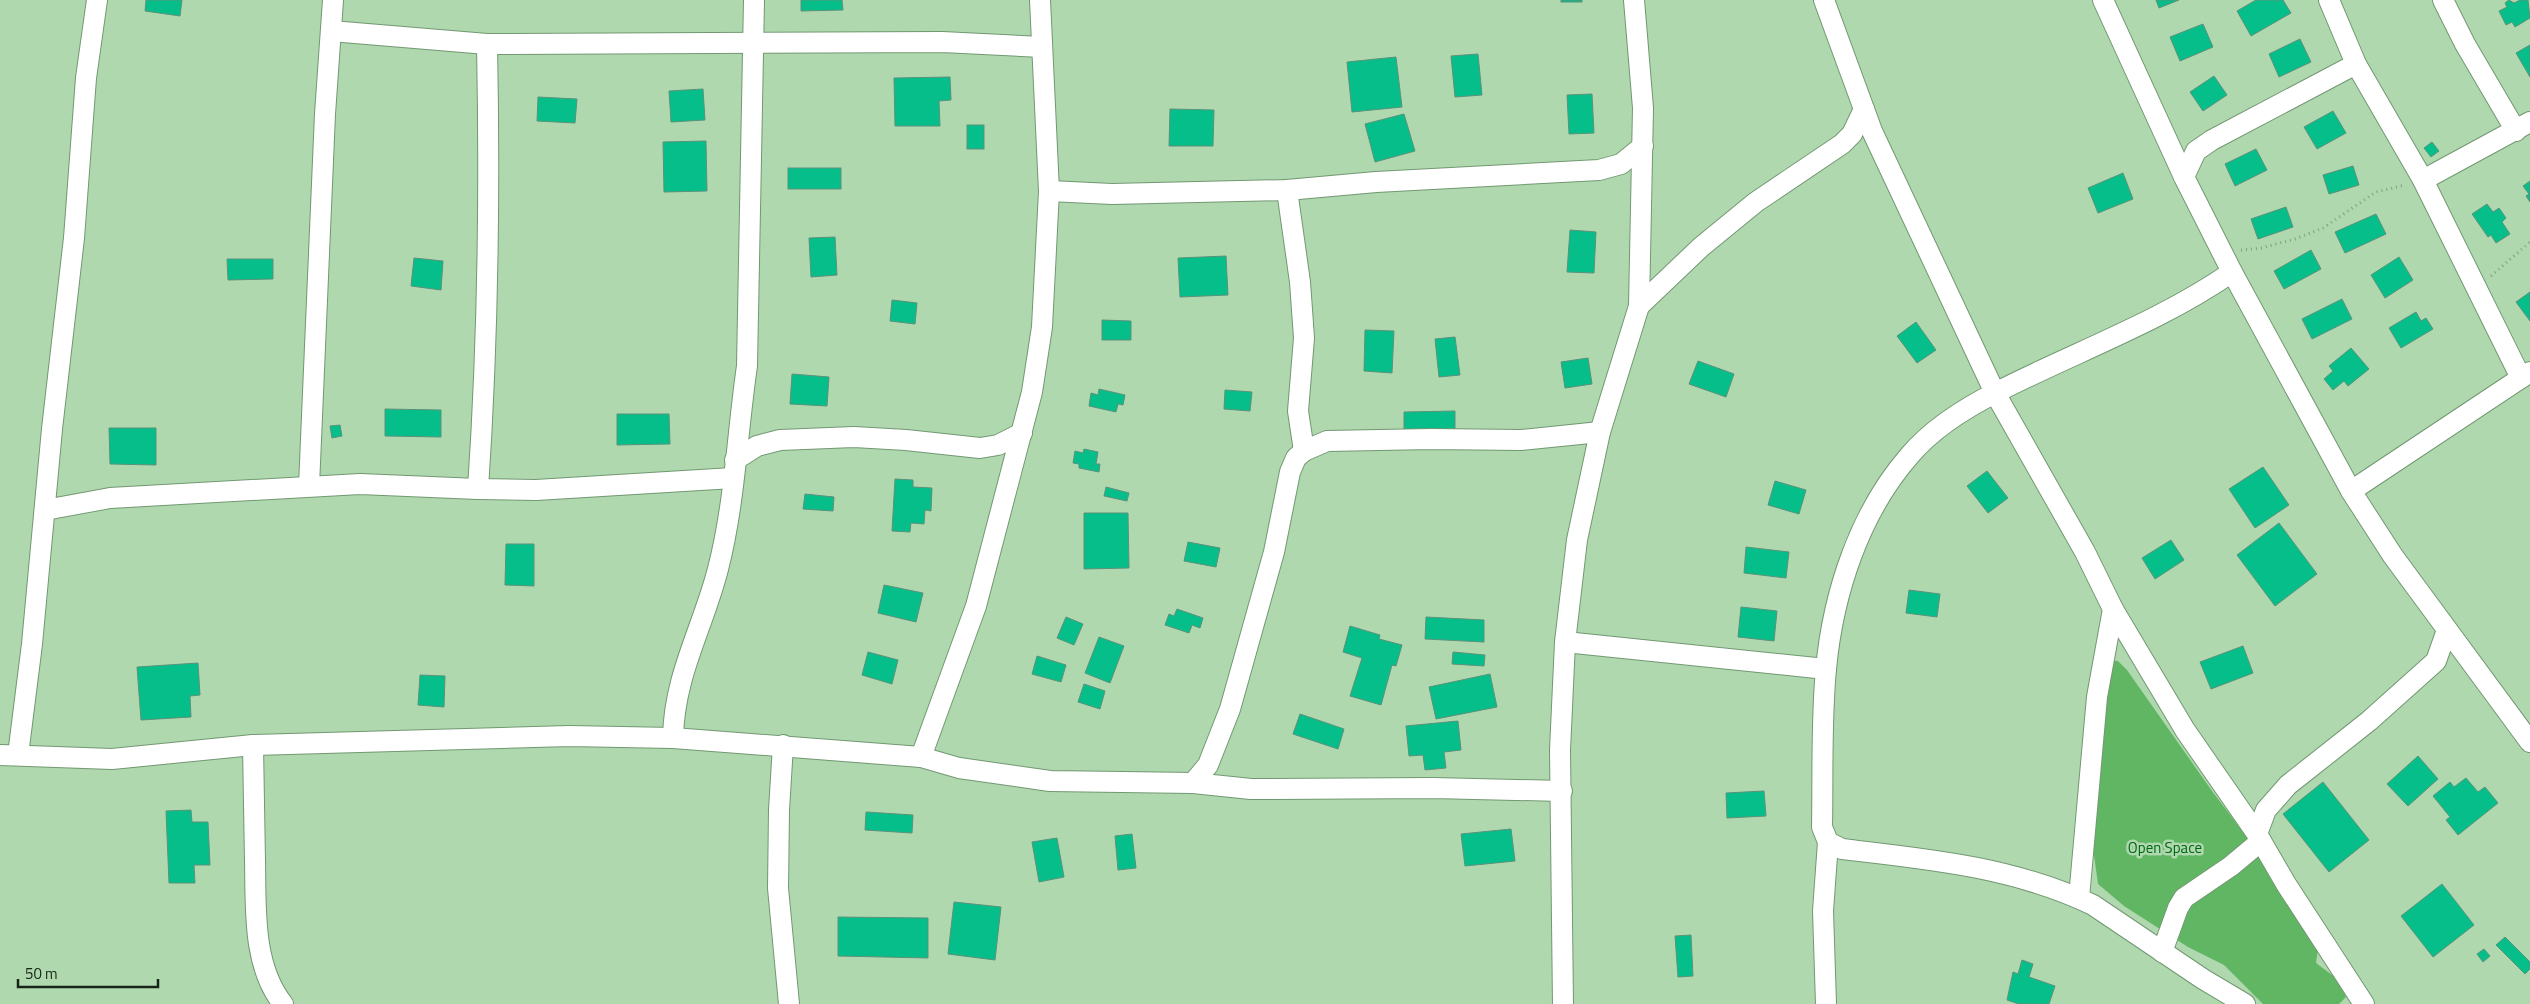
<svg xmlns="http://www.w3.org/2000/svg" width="2530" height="1004" viewBox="0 0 2530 1004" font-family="'Titillium Web',sans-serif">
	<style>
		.green { fill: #61b664 }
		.building { fill: #05be89; stroke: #5b927a }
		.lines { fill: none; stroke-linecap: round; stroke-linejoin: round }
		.minor-casing { stroke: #729872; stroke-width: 22 }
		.path { stroke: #80a07f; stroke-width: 3; stroke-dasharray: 1 4; stroke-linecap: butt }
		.minor { stroke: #fff; stroke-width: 20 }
		.labels { text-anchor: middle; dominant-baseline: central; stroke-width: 5; stroke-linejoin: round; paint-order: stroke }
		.park-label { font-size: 15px; fill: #006715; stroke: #b0d8af }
	</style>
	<rect width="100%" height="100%" fill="#b0d8af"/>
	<!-- green -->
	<path class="green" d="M 2106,659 L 2118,661 L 2127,670 L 2212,791 L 2320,934 L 2316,963 L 2336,978 L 2346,997 L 2339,1004 L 2263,1004 L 2224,965 L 2188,947 L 2124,906 L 2098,884 L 2088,812 Z"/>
	<!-- building -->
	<g class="building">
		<path d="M 146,0 L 182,0 L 180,16 L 145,11 Z"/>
		<path d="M 801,0 L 842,0 L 843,10 L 801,11 Z"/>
		<rect x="1561" y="0" width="21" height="2"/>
		<path d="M 2156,0 L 2179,0 L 2159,8 Z"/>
		<path d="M 2256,0 L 2283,0 L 2291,13 L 2251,36 L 2237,11 Z"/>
		<path d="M 2509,0 L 2514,3 L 2520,0 L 2528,0 L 2530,18 L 2515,27 L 2512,22 L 2506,25 L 2499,11 L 2507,7 L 2505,3 Z"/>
		<path d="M 2203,24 L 2213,47 L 2180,61 L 2170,37 Z"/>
		<path d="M 2300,39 L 2311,62 L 2279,77 L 2269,54 Z"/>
		<path d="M 2530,45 L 2530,77 L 2516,53 Z"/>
		<path d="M 1478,54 L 1482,95 L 1455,97 L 1451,56 Z"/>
		<path d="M 1396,57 L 1402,107 L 1352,112 L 1347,62 Z"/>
		<path d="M 2214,76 L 2227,95 L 2203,111 L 2190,92 Z"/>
		<path d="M 950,77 L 951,100 L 939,101 L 940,126 L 895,126 L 894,78 Z"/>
		<path d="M 703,89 L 705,120 L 671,122 L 669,91 Z"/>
		<path d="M 1592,94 L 1594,133 L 1569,134 L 1567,95 Z"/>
		<path d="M 538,97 L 577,99 L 575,123 L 537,121 Z"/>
		<path d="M 1170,109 L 1214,110 L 1213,146 L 1169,146 Z"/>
		<path d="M 2333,111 L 2346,133 L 2317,149 L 2304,127 Z"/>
		<path d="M 1404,114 L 1415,151 L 1375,162 L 1365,124 Z"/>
		<rect x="967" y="125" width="17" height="24"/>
		<path d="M 706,141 L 707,191 L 664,192 L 663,142 Z"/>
		<path d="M 2432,142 L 2439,151 L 2431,157 L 2424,148 Z"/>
		<path d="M 2256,149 L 2267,170 L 2235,186 L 2225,164 Z"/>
		<path d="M 2353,166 L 2359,185 L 2329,194 L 2323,175 Z"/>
		<rect x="788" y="168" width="53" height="21"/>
		<path d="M 2123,173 L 2133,199 L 2098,213 L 2088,188 Z"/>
		<path d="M 2530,181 L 2530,202 L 2526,196 L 2529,194 L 2523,186 Z"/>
		<path d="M 2487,204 L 2493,212 L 2499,208 L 2506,218 L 2502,222 L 2510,234 L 2496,243 L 2491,235 L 2488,237 L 2472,214 Z"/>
		<path d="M 2286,207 L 2293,227 L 2258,239 L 2251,219 Z"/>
		<path d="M 2376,214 L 2386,234 L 2345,253 L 2335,232 Z"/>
		<path d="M 1570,230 L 1596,232 L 1594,273 L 1567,272 Z"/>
		<path d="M 835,237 L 837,275 L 811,277 L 809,238 Z"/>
		<path d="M 2311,250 L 2321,269 L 2284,289 L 2274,271 Z"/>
		<path d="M 1226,256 L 1228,295 L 1180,297 L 1178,258 Z"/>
		<path d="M 2399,257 L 2413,280 L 2385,298 L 2371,275 Z"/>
		<path d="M 414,258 L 443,261 L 441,290 L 411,286 Z"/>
		<path d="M 227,259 L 273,259 L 273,279 L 228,280 Z"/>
		<path d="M 2530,292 L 2530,321 L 2516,302 Z"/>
		<path d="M 2342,299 L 2352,319 L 2312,339 L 2302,319 Z"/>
		<path d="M 892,300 L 917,303 L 915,324 L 890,321 Z"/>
		<path d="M 2416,312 L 2421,321 L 2426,318 L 2433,329 L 2401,348 L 2389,328 Z"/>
		<path d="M 1102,320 L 1131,321 L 1131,340 L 1102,340 Z"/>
		<path d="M 1916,322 L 1936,350 L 1917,363 L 1897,336 Z"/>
		<path d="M 1365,330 L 1394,331 L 1392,373 L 1364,371 Z"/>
		<path d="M 1455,337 L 1460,375 L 1439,377 L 1435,339 Z"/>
		<path d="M 2351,348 L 2369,369 L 2348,386 L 2344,381 L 2333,390 L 2324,379 L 2333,371 L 2329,366 Z"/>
		<path d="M 1588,358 L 1592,384 L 1565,388 L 1561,362 Z"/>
		<path d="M 1698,361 L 1734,374 L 1726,397 L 1689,384 Z"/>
		<path d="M 792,374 L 829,377 L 827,406 L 790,404 Z"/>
		<path d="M 1099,389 L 1125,395 L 1123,405 L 1118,404 L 1116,412 L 1089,406 L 1091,393 L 1098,395 Z"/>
		<path d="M 1225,390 L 1252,392 L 1250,411 L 1224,409 Z"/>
		<path d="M 385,409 L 441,410 L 441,437 L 385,436 Z"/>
		<path d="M 1455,411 L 1455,433 L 1404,434 L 1404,412 Z"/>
		<path d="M 617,414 L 669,414 L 670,444 L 617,445 Z"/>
		<path d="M 340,425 L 342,436 L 332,438 L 330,426 Z"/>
		<path d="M 109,428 L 156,428 L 156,465 L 110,464 Z"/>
		<path d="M 1084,449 L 1098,452 L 1096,464 L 1100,464 L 1099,472 L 1079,468 L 1079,464 L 1073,463 L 1075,451 L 1083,453 Z"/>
		<path d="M 2263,467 L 2289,505 L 2255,528 L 2229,489 Z"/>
		<path d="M 1987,471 L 2008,498 L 1988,513 L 1967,486 Z"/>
		<path d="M 895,479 L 913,480 L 913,487 L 932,488 L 931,511 L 925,510 L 924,524 L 911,523 L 910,532 L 892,531 Z"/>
		<path d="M 1775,481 L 1806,490 L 1799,514 L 1768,505 Z"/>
		<path d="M 1106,487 L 1129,493 L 1127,501 L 1104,496 Z"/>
		<path d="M 805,494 L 834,497 L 833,511 L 803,509 Z"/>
		<path d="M 1084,513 L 1128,513 L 1129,568 L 1084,569 Z"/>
		<path d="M 2279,523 L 2317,574 L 2275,606 L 2237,555 Z"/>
		<path d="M 2171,540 L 2184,560 L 2155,579 L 2142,558 Z"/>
		<path d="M 1188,542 L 1220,548 L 1216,567 L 1184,561 Z"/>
		<path d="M 506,544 L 534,544 L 534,586 L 505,585 Z"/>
		<path d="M 1746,547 L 1789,552 L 1786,578 L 1744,573 Z"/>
		<path d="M 884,585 L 923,593 L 916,622 L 878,613 Z"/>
		<path d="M 1909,590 L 1940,594 L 1937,617 L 1906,613 Z"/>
		<path d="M 1741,607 L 1777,611 L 1774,641 L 1738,637 Z"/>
		<path d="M 1177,609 L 1203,618 L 1200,628 L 1192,625 L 1189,633 L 1165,625 L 1169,614 L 1174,616 Z"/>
		<path d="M 1066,617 L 1083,624 L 1074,645 L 1057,638 Z"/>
		<path d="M 1426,617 L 1484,620 L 1484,642 L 1425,639 Z"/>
		<path d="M 1350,626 L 1380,635 L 1379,639 L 1402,645 L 1396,666 L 1392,665 L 1381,705 L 1350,696 L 1362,658 L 1343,652 Z"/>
		<path d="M 1099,637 L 1124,646 L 1110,683 L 1085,673 Z"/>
		<path d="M 2243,646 L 2253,673 L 2211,689 L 2200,662 Z"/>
		<path d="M 868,652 L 898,660 L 892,684 L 862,675 Z"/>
		<path d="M 1453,652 L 1485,655 L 1484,666 L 1452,664 Z"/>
		<path d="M 1037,656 L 1066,665 L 1061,682 L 1032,674 Z"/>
		<path d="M 198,663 L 200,695 L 190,696 L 191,717 L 141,720 L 137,667 Z"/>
		<path d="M 1490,674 L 1497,707 L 1436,719 L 1429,687 Z"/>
		<path d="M 420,675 L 445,676 L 444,707 L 418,705 Z"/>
		<path d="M 1084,684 L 1105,691 L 1100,709 L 1078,702 Z"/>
		<path d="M 1300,714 L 1344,729 L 1338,749 L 1293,734 Z"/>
		<path d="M 1458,721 L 1461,750 L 1444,752 L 1446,768 L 1425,770 L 1423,755 L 1409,756 L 1406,726 Z"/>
		<path d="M 2418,756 L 2438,779 L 2408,806 L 2387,784 Z"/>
		<path d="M 2466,778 L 2478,792 L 2485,787 L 2498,803 L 2458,835 L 2446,820 L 2450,817 L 2433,796 L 2450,782 L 2454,787 Z"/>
		<path d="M 2323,782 L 2369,840 L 2329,872 L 2283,814 Z"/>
		<path d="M 1764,791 L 1766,816 L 1727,818 L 1726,793 Z"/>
		<path d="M 191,810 L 192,822 L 208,822 L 210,865 L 194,865 L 195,883 L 169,883 L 166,811 Z"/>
		<path d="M 866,812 L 913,815 L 912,833 L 865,830 Z"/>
		<path d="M 1511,829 L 1515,861 L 1465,866 L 1461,834 Z"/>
		<path d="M 1132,834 L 1136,868 L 1118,870 L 1115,836 Z"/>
		<path d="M 1057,838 L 1064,877 L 1039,882 L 1032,842 Z"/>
		<path d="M 2442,884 L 2474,925 L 2433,957 L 2401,916 Z"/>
		<path d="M 954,902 L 1001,907 L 995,960 L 948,954 Z"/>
		<path d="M 838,917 L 928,918 L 928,958 L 838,956 Z"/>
		<path d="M 1691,935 L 1693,976 L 1678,977 L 1675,936 Z"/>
		<path d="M 2505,937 L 2530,962 L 2530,969 L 2525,974 L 2496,945 Z"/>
		<path d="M 2484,949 L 2490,956 L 2483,962 L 2477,954 Z"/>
		<path d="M 2022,960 L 2033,964 L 2029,977 L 2055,986 L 2049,1004 L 2019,1004 L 2007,1000 L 2013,972 L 2018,974 Z"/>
	</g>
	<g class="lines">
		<defs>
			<g id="minor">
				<path d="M 1824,0 L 1872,131 L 1995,393 L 2085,552 L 2113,609 L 2097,697 L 2079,898"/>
				<path d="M 2103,0 L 2184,177 L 2232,272 L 2351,491 L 2393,556 L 2530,742"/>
				<path d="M 2329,0 L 2356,64 L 2423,180 L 2521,378"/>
				<path d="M 2443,0 L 2465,44 L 2516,131"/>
				<path d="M 331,31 L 487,44 L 942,42 L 1042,47"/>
				<path d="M 2184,177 L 2196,151 L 2212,140 L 2356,64"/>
				<path d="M 2423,180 L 2530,122"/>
				<path d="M 1287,190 L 1300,282 L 1304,338 L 1298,411 L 1304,451"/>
				<path d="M 1049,191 L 1112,194 L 1287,190 L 1376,182 L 1599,170 L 1621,164 L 1643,146"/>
				<path d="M 2232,272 C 2160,322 2075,352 1997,392 C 1965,408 1933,428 1910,455 C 1859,513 1833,594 1826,669 C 1821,722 1823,775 1822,827 L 1828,842 L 1842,849 C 1928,859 2014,867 2093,905 L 2203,979 L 2245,1004"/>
				<path d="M 1639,306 L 1701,247 L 1756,202 L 1842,144 L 1852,134 L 1864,109"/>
				<path d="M 735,460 L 757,446 L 780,440 L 854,437 L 906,440 L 980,448 L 998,445 L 1022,433"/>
				<path d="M 309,486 L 325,114 L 333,0"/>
				<path d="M 478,489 C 488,341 490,193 487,44"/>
				<path d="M 2351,491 L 2530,372"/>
				<path d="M 45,510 L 110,498 L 360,484 L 478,489 L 536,490 L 733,478"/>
				<path d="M 2113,609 L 2185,730 L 2257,834 L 2286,884 L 2364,1004"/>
				<path d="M 1565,642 L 1826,669"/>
				<path d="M 673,738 C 674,675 703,628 718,569 C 735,503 737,434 747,366 L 754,0"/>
				<path d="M 253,745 C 254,784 254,822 255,860 C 256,907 252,965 283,1004"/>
				<path d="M 783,745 L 779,810 L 778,888 L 789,1004"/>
				<path d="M 0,755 L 112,759 L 253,745 L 569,736 L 673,738 L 921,757 L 959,768 L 1050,781 L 1193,783 L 1251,789 L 1433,788 L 1562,791"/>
				<path d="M 18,755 L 32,644 L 52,429 L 74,238 L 86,78 L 97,0"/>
				<path d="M 921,757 L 976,606 L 1032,392 L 1042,327 L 1049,191 L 1040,0"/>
				<path d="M 1193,783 L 1208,765 L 1230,709 L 1274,552 L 1290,472 L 1296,458 L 1304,451 L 1327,441 L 1431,439 L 1521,440 L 1600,432"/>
				<path d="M 2257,834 L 2266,810 L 2288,785 L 2369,721 L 2436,661 L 2447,630"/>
				<path d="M 2162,952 L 2178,908 L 2184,898 L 2231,866 L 2261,841"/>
				<path d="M 1563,1004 L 1560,750 L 1565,642 L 1577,540 L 1600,432 L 1639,306 L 1643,108 L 1634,0"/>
				<path d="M 1826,1004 L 1823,911 L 1828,842"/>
			</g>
		</defs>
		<!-- minor casing -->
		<use href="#minor" class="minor-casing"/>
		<!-- path -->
		<g class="path">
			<path d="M 2241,250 L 2261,248 L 2295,239 L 2323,228 L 2376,192 L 2405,185"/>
			<path d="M 2491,276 L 2530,242"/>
		</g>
		<!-- minor -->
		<use href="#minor" class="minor"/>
	</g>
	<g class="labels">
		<!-- park labels -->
		<g class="park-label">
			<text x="2165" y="847">Open Space</text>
		</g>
	</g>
	<!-- scale -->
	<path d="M18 979v8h140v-8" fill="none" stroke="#162516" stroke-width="2.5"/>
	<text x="25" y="979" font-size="15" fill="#162516" stroke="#b0d8af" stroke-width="4" paint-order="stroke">50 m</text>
</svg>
